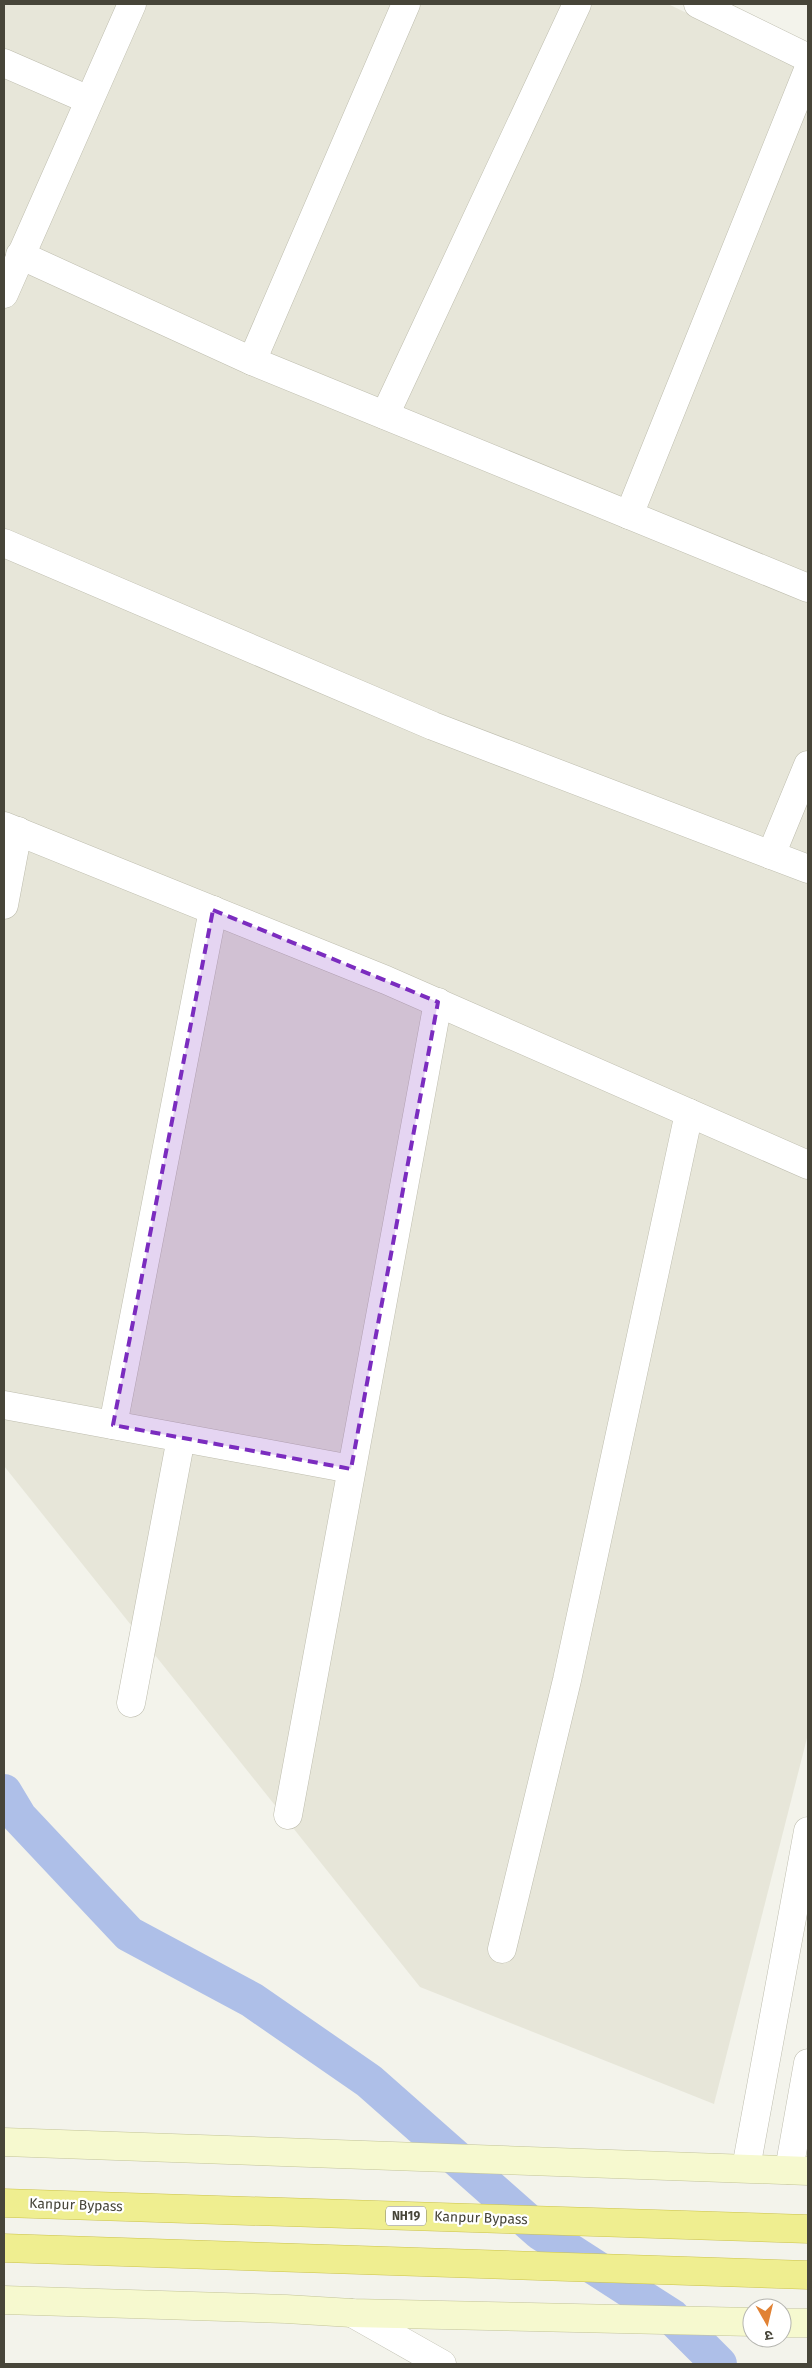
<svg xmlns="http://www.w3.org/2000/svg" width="812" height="2368" viewBox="0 0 812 2368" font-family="'Fira Sans','Noto Sans Devanagari',sans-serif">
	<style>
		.residential { fill: #e7e6d9 }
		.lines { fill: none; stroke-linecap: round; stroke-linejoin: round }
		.canal { stroke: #aebfe8; stroke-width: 36 }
		.minor-casing { stroke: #bebdae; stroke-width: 29 }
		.secondary-casing { stroke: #c3c499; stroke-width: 29 }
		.trunk-casing { stroke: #cbc34c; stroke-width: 29 }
		.minor { stroke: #fff; stroke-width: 28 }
		.secondary { stroke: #f6f9cf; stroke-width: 28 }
		.trunk { stroke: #efee90; stroke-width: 28 }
		.marked { fill: #7b2cbf; fill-opacity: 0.2; stroke: #7b2cbf; stroke-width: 4; stroke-dasharray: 10 6; stroke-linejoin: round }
		.labels { text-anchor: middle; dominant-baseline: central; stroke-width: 4.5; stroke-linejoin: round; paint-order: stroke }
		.shield { fill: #fff; stroke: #7e7d74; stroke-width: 1 }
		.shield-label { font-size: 12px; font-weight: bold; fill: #474539 }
		.street-label { font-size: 14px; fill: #474539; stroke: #fff }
	</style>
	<rect width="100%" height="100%" fill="#f3f3eb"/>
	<!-- residential -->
	<path class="residential" d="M 4,4 L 668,4 L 808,71 L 808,1734 L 714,2104 L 420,1987 L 4,1466 Z"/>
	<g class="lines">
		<!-- canal -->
		<path class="canal" d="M 4,1792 L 19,1817 L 129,1934 L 252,2000 L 369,2081 L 540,2232 L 672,2317 L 719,2364"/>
		<defs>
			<g id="minor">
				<path d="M 406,4 L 252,361 L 808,588"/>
				<path d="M 698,4 L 808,58"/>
				<path d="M 4,63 L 89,100"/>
				<path d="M 20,255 L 252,361"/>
				<path d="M 4,294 L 132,4"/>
				<path d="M 385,415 L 577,4"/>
				<path d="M 629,515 L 808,70"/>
				<path d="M 4,543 L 433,726 L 808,869"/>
				<path d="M 4,826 L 386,980 L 808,1165"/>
				<path d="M 771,855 L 808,765"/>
				<path d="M 4,905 L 18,831"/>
				<path d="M 4,1405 L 351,1469"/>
				<path d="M 113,1425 L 213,910"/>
				<path d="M 131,1703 L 181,1438"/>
				<path d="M 288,1815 L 438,1002"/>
				<path d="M 502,1949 L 567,1680 L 689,1113"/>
				<path d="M 746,2168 L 808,1831"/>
				<path d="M 789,2170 L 808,2063"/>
				<path d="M 352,2313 L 442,2364"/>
			</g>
			<g id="secondary">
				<path d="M 4,2142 L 808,2171"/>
				<path d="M 4,2300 L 286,2309 L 352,2313 L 752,2322"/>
				<path d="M 782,2323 L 808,2323"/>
			</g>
			<g id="trunk">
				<path d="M 4,2203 L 808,2229"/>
				<path d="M 4,2248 L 808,2275"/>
			</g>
		</defs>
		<!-- minor casing -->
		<use href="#minor" class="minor-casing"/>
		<!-- secondary casing -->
		<use href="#secondary" class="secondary-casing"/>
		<!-- trunk casing -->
		<use href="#trunk" class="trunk-casing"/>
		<!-- minor -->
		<use href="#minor" class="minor"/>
		<!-- secondary -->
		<use href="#secondary" class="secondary"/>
		<!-- trunk -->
		<use href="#trunk" class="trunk"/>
	</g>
	<!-- marked area -->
	<path class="marked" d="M 213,910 L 438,1002 L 351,1469 L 113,1425 Z"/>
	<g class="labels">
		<!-- shield labels -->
		<rect class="shield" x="386" y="2206.5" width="40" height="19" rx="4"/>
		<g class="shield-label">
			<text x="406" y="2216">NH19</text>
		</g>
		<!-- street labels -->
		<g class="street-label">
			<text transform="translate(76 2205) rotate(2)">Kanpur Bypass</text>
			<text transform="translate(481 2218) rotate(2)">Kanpur Bypass</text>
		</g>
	</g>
	<!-- border -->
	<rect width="812" height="2368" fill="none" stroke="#474539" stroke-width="10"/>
	<!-- north arrow -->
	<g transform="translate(767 2323) rotate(172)"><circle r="24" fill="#ffffff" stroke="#b5b5b0"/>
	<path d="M0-4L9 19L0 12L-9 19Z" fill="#e18234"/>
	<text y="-8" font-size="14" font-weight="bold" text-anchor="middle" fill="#474539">उ</text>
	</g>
</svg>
